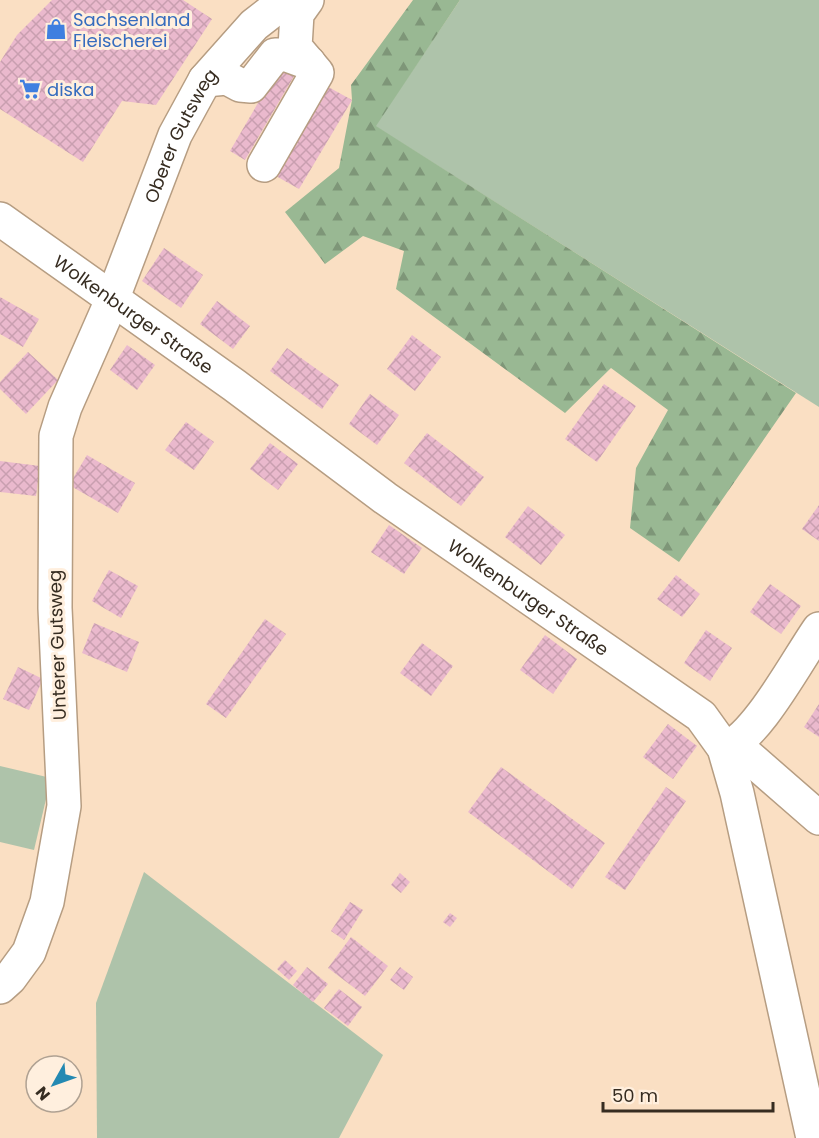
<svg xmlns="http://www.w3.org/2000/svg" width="819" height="1138" viewBox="0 0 819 1138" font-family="Poppins,sans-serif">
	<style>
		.green { fill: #aec3aa }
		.forest { fill: url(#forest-firs) }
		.building { fill: url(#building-cross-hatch) }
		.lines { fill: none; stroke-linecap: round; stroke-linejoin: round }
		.minor-casing { stroke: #b69d82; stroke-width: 36 }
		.major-casing { stroke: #b69d82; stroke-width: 36 }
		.minor { stroke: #fff; stroke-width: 33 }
		.major { stroke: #fff; stroke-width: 33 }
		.labels { text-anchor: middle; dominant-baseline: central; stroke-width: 6; stroke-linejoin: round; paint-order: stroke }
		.shop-label { font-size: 18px; fill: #366cbe; stroke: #ffefde; text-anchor: start }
		.street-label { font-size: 18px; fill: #362c21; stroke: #ffefde }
	</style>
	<defs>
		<pattern id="forest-firs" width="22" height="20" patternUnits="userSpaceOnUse" patternTransform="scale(1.5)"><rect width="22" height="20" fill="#99b893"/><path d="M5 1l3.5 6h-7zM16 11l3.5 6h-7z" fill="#7e9678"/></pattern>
		<pattern id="building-cross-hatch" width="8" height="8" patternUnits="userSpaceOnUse" patternTransform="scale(1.5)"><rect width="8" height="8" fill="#eab9cd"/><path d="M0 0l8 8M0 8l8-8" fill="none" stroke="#c99fb0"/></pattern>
	</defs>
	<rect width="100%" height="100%" fill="#fadfc3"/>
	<!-- green -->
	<g class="green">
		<path d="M 460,0 L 819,0 L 819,407 L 375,126 Z"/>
		<path d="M 0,766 L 51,778 L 34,850 L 0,842 Z"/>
		<path d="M 144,872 L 383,1055 L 339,1138 L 97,1138 L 96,1003 Z"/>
	</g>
	<!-- forest -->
	<path class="forest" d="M 413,0 L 460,0 L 376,126 L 796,393 L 679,562 L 630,528 L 636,468 L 668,410 L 611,368 L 565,413 L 396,289 L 404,251 L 363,236 L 325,264 L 285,212 L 339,168 L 352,100 L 351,85 Z"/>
	<!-- building -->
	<g class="building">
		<path d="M 52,0 L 183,0 L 212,19 L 156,105 L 122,101 L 83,162 L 0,109 L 0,62 L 17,35 Z"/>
		<path d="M 279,67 L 294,76 L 245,160 L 230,151 Z"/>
		<path d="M 321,83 L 352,100 L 299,189 L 269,172 Z"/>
		<path d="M 164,248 L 203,275 L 181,308 L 142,281 Z"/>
		<path d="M 0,297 L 39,319 L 23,347 L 0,334 Z"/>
		<path d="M 217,301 L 250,326 L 233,349 L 200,324 Z"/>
		<path d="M 412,335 L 441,357 L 415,391 L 387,369 Z"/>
		<path d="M 127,345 L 155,365 L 137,390 L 110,370 Z"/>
		<path d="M 287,348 L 339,385 L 322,409 L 270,371 Z"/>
		<path d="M 28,352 L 58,380 L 26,414 L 0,389 L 0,382 Z"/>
		<path d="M 604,384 L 636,406 L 597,462 L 565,439 Z"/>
		<path d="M 370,394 L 399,415 L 377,445 L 349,424 Z"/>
		<path d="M 186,422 L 214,442 L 194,470 L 165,450 Z"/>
		<path d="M 427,433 L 484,477 L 461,506 L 404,463 Z"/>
		<path d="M 270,443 L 298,464 L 278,490 L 250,469 Z"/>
		<path d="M 87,455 L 135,483 L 118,513 L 69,485 Z"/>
		<path d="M 0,461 L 40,466 L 36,496 L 0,492 Z"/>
		<path d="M 819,505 L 819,541 L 802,529 Z"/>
		<path d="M 528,506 L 565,535 L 541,565 L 505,537 Z"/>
		<path d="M 389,525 L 422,548 L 404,574 L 371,552 Z"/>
		<path d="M 109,570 L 138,586 L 121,618 L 92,601 Z"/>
		<path d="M 676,575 L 700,594 L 682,617 L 657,599 Z"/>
		<path d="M 770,584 L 801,606 L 781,634 L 750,612 Z"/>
		<path d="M 265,619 L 286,634 L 226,718 L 206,704 Z"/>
		<path d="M 94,623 L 139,642 L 127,672 L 82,653 Z"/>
		<path d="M 706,630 L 732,648 L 710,681 L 684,663 Z"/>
		<path d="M 545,635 L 577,659 L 553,694 L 520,670 Z"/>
		<path d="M 422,643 L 453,666 L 431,696 L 400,673 Z"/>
		<path d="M 18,667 L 43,679 L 29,710 L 3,699 Z"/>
		<path d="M 819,704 L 819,737 L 804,727 Z"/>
		<path d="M 668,724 L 697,746 L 673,779 L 643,757 Z"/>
		<path d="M 501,767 L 605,843 L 572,889 L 468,812 Z"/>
		<path d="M 666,787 L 686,801 L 625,890 L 605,877 Z"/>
		<path d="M 400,873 L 410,882 L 401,893 L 391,885 Z"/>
		<path d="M 350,902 L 363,910 L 344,940 L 331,931 Z"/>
		<path d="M 450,913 L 457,918 L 450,927 L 443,922 Z"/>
		<path d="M 351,937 L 388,966 L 365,996 L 328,968 Z"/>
		<path d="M 285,960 L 297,971 L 289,980 L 277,969 Z"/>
		<path d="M 307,967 L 328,984 L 313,1002 L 293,985 Z"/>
		<path d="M 400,967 L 413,977 L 404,990 L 390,980 Z"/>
		<path d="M 339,989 L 362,1007 L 348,1026 L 324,1008 Z"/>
	</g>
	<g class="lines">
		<defs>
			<g id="minor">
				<path d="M 205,80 L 227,78 L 240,85 L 251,86 L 275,55 L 287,55 L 309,63"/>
				<path d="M 264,165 L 317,73 L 295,47 L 297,14 L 307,0"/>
				<path d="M 735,745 L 819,818"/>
				<path d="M 724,748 C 755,741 799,657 819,629"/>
				<path id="s1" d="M 0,987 L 10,978 L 29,952 L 47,902 L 64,806 L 55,608 L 56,436 L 65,407 L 112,300 L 175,135 L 205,80 L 254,25 L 281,4 L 291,0"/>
			</g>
			<g id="major">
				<path id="s2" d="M 0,219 L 234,385 L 385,498 L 701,716 L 724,748 L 737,793 L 813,1138"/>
			</g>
		</defs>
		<!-- minor casing -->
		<use href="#minor" class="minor-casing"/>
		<!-- major casing -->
		<use href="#major" class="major-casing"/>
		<!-- minor -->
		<use href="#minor" class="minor"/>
		<!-- major -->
		<use href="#major" class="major"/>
	</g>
	<!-- icons -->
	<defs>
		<symbol id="shop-bare" viewBox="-9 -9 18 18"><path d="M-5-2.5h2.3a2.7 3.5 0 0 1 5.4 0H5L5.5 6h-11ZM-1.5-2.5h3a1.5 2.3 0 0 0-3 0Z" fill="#3f7fe0" stroke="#ffefde" stroke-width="2.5" paint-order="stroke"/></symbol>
		<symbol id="supermarket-bare" viewBox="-9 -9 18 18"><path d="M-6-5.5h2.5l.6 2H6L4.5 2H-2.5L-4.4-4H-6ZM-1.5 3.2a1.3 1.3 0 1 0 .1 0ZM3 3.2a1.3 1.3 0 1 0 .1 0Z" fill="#3f7fe0" stroke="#ffefde" stroke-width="2.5" paint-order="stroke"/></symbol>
	</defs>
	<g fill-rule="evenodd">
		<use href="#shop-bare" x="41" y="14" width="30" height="30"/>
		<use href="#supermarket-bare" x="15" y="74" width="30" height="30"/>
	</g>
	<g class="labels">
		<!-- shop labels -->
		<g class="shop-label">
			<text x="73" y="19">Sachsenland<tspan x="73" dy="21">Fleischerei</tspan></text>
			<text x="47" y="89">diska</text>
		</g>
		<!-- street labels -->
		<g class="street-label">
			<text stroke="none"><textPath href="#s1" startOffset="892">Oberer Gutsweg</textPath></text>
			<text stroke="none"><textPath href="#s2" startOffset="164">Wolkenburger Straße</textPath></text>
			<text stroke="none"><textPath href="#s2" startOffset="650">Wolkenburger Straße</textPath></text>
			<text transform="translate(57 645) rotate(-92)">Unterer Gutsweg</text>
		</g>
	</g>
	<!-- north arrow -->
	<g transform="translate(54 1084) rotate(230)"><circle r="28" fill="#ffefde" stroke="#afa192" stroke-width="1.5"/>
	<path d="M0-4.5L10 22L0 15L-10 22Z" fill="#2489b2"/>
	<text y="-9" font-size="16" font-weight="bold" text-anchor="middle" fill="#362c21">N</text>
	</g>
	<!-- scale -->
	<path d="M603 1102v9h170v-9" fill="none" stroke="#362c21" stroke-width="3"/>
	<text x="612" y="1102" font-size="18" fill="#362c21" stroke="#ffefde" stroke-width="4.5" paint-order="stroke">50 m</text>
</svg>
